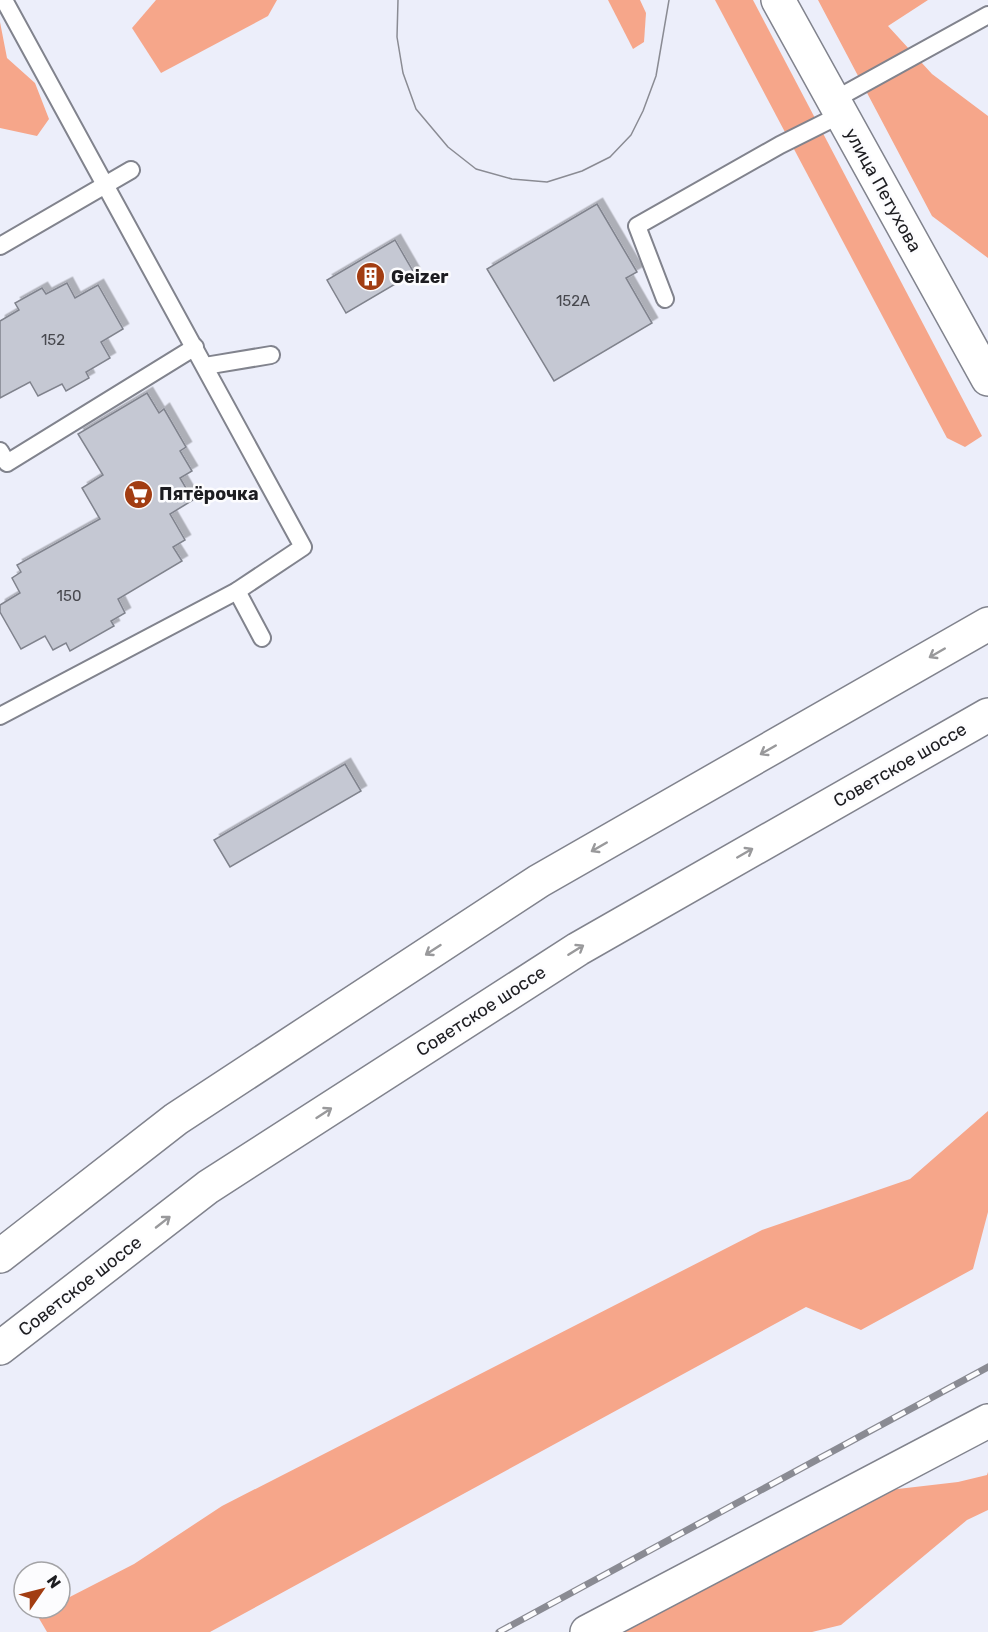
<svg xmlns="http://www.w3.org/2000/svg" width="988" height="1632" viewBox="0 0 988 1632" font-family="Rubik,sans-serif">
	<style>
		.forest { fill: #f6a68a }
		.building { fill: #c5c8d3; stroke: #80838d; stroke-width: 1.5; filter: url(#shadow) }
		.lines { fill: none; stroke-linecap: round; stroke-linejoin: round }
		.lane-casing { stroke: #81838d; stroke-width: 20 }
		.secondary-casing { stroke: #81838d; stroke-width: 36 }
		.highway-casing { stroke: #81838d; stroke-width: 36 }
		.lane { stroke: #fff; stroke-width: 16 }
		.secondary { stroke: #fff; stroke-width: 33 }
		.highway { stroke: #fff; stroke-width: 33 }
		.tram { stroke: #8a8b93; stroke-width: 1.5 }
		.rail-casing { stroke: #8a8b93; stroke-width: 7 }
		.rail { stroke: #fcfcfe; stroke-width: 4.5; stroke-dasharray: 14; stroke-linecap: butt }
		.oneway { stroke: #99999b }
		.labels { text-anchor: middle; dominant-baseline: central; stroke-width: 5; stroke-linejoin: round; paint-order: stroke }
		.number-label { font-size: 15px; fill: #47484e }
		.street-label { font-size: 18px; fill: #1d1d21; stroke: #fcfcfe }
		.poi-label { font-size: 18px; font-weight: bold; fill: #1d1d21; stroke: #fcfcfe; text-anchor: start }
	</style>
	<defs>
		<filter id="shadow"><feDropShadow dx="5.5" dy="-5.5" stdDeviation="0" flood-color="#0004"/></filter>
	</defs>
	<rect width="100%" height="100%" fill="#eceefa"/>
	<!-- forest -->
	<g class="forest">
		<path d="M 156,0 L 277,0 L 268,16 L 161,73 L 132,28 Z"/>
		<path d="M 608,0 L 640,0 L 646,13 L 644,42 L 633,49 Z"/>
		<path d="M 715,0 L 753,0 L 982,436 L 965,447 L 947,438 Z"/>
		<path d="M 818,0 L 928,0 L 888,26 L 932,74 L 988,116 L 988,258 L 932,216 Z"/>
		<path d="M 0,22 L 7,58 L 35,83 L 49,119 L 37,136 L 0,128 Z"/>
		<path d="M 988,1111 L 988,1212 L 973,1269 L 861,1330 L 806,1307 L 210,1632 L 47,1632 L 37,1615 L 49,1608 L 60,1608 L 60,1602 L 134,1564 L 222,1506 L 762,1230 L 910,1179 Z"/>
		<path d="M 988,1472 L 988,1510 L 967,1520 L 841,1625 L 812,1632 L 617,1632 L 889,1490 L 958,1482 L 987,1475 Z"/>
	</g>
	<!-- building -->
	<g class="building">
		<path d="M 597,204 L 637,272 L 626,278 L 652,323 L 554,381 L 487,269 Z"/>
		<path d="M 395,240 L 414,273 L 346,313 L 327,280 Z"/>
		<path d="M 67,283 L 75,298 L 98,285 L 123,329 L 101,342 L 110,358 L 86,372 L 89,378 L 66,391 L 62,384 L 38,396 L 30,382 L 0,398 L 0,321 L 19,310 L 15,303 L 42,288 L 46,294 Z"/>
		<path d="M 147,393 L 159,413 L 164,409 L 186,447 L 180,451 L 192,471 L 180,478 L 193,500 L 170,514 L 185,540 L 173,547 L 182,561 L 118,599 L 125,613 L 111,621 L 114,626 L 70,651 L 66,643 L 53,650 L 45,636 L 21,649 L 0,612 L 0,605 L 20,593 L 12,578 L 21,572 L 17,565 L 100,519 L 82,488 L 103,475 L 78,434 Z"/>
		<path d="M 345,764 L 361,791 L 230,867 L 214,840 Z"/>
	</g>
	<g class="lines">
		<defs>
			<g id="lane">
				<path d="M 834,100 L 988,15"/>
				<path d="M 0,246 L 131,170"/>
				<path d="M 665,299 L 637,226 L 780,145 L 842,114"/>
				<path d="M 205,366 L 271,355"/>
				<path d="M 0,451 L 7,463 L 195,347"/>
				<path d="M 237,591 L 262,638"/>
				<path d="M 0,716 L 237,591 L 303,547 L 4,0"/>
			</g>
			<path id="secondary" d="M 587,1632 L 988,1421"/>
			<g id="highway">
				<path d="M 778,0 L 988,379"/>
				<path d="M 0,1256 L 176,1119 L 539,881 L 988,624"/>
				<path d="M 0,1348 L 208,1187 L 578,949 L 988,715"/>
			</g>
		</defs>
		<!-- lane casing -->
		<use href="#lane" class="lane-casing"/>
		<!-- secondary casing -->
		<use href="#secondary" class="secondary-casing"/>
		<!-- highway casing -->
		<use href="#highway" class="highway-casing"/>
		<!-- lane -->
		<use href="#lane" class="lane"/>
		<!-- secondary -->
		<use href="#secondary" class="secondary"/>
		<!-- highway -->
		<use href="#highway" class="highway"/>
		<!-- tram -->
		<path class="tram" d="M 398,0 L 397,37 L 403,73 L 416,109 L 448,147 L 476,169 L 512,179 L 547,182 L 582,171 L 610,157 L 631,135 L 643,111 L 656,76 L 669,0"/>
		<defs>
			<path id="rail" d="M 499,1632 L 988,1367"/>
		</defs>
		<!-- rail casing -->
		<use href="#rail" class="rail-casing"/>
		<!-- rail -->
		<use href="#rail" class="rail"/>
	</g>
	<!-- one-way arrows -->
	<defs><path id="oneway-shaft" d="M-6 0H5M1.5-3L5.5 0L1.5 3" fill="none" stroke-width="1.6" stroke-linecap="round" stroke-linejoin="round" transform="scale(1.5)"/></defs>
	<g class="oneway">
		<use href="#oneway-shaft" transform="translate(937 653) rotate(150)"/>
		<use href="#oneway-shaft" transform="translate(768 750) rotate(150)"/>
		<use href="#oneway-shaft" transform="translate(599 847) rotate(150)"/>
		<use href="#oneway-shaft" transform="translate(745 853) rotate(-30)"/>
		<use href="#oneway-shaft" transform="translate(433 950) rotate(147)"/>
		<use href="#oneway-shaft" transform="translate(576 950) rotate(-32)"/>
		<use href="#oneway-shaft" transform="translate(324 1113) rotate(-33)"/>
		<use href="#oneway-shaft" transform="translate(163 1222) rotate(-38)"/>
	</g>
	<!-- icons -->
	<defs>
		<symbol id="building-disc" viewBox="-11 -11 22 22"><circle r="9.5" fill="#a23d12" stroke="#fcfcfe"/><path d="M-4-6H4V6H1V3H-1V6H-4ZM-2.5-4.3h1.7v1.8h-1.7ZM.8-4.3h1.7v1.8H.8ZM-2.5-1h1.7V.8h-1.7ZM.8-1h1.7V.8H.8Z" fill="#fff"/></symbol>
		<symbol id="supermarket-disc" viewBox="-11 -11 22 22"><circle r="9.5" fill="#a23d12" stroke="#fcfcfe"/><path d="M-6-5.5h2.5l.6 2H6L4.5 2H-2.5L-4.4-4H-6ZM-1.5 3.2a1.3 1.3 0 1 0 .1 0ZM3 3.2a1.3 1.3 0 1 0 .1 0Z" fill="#fff"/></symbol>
	</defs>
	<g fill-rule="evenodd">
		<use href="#building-disc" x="354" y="260" width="33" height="33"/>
		<use href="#supermarket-disc" x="122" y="478" width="33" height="33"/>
	</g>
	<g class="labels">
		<!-- number labels -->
		<g class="number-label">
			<text x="573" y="301">152А</text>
			<text x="53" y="340">152</text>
			<text x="69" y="596">150</text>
		</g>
		<!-- street labels -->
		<g class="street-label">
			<text transform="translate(883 190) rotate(61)">улица Петухова</text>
			<text transform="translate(900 765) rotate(-30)">Советское шоссе</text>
			<text transform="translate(481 1011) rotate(-33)">Советское шоссе</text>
			<text transform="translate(80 1286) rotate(-38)">Советское шоссе</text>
		</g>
		<!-- poi labels -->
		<g class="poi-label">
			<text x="391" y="277">Geizer</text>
			<text x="159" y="494">Пятёрочка</text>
		</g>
	</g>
	<!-- north arrow -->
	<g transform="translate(42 1590) rotate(55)"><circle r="28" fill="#fcfcfe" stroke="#a3a3a6" stroke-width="1.5"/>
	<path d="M0-4.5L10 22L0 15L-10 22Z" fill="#a23d12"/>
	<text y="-9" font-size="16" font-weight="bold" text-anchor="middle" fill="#1d1d21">N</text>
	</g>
</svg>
